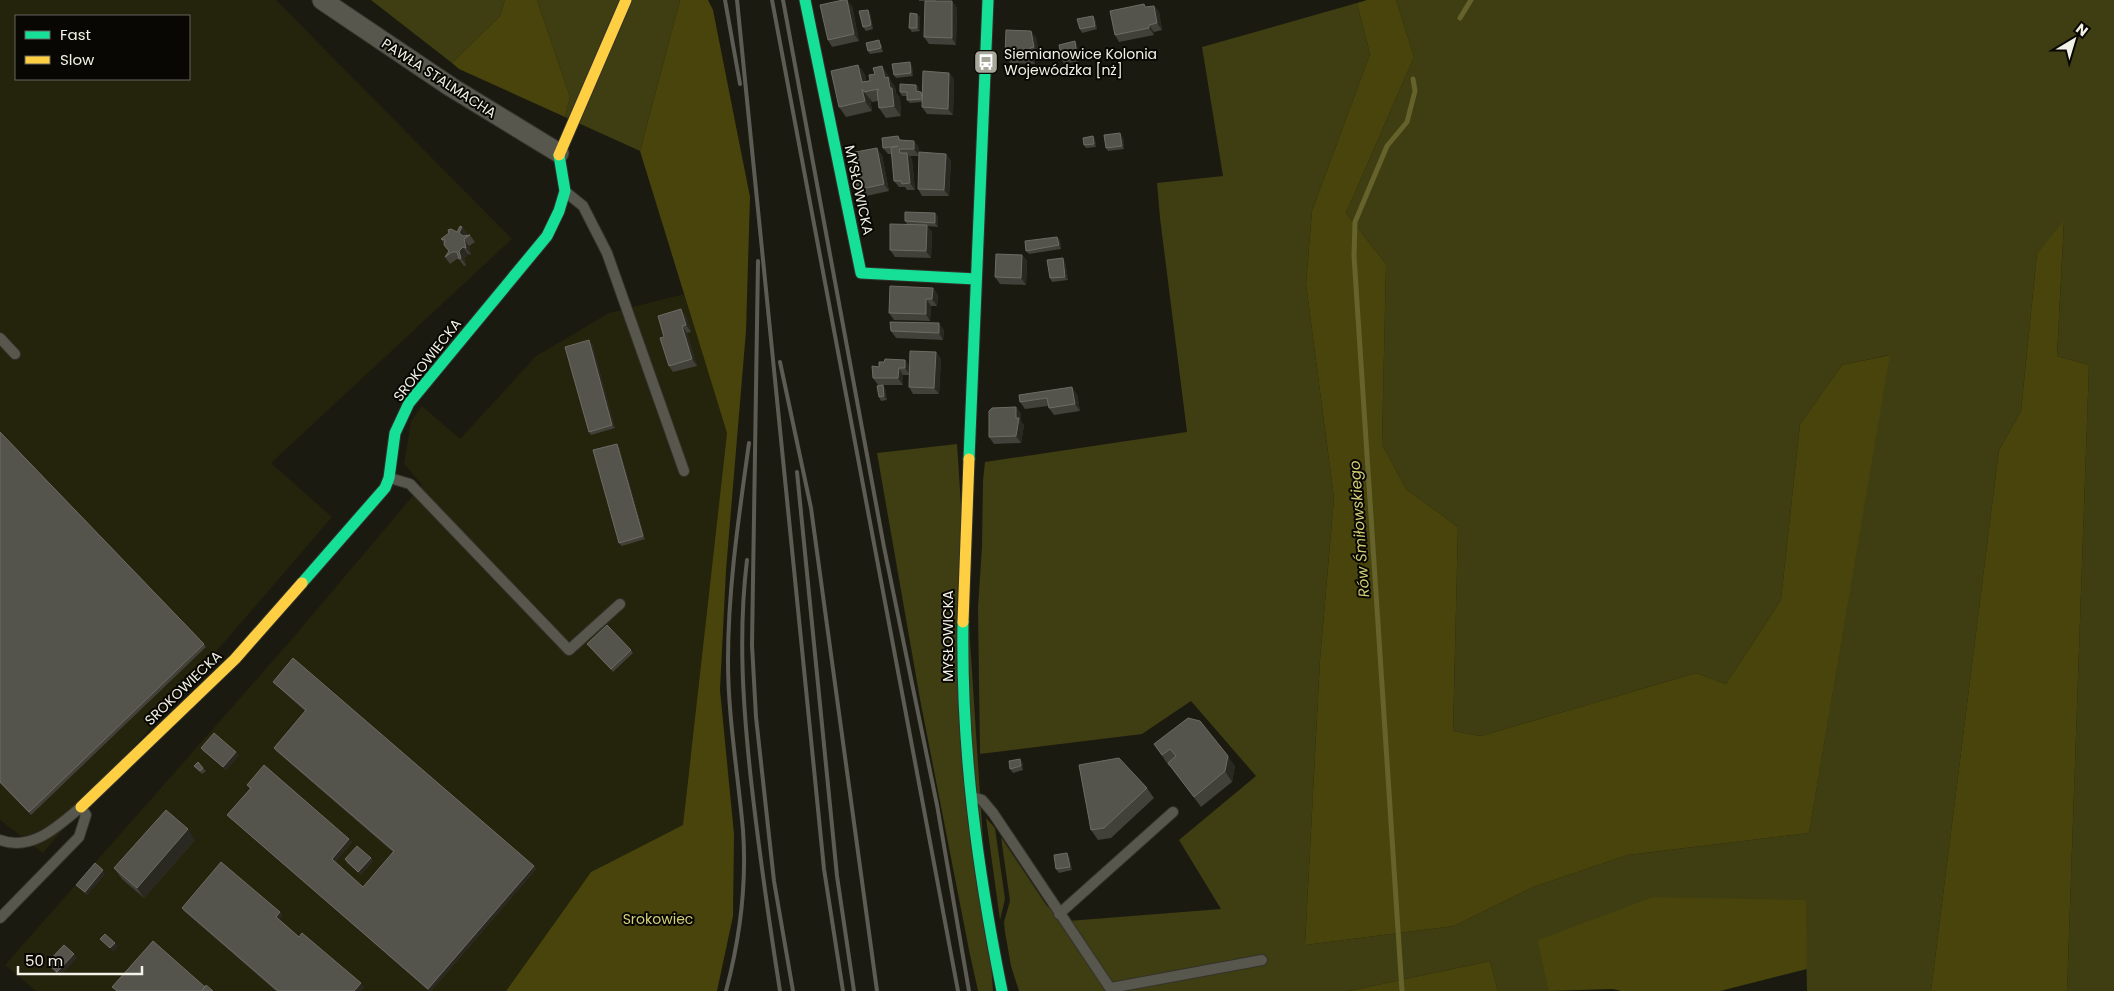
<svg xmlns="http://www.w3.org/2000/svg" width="2114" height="991" viewBox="0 0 2114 991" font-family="Poppins,sans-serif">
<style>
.built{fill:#24230c;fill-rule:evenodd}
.green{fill:#3f3d12}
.forest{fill:#48440c}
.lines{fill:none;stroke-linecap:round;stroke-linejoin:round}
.stream{stroke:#65622b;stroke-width:5}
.lane-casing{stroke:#33332b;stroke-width:12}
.street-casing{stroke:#33332b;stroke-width:21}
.fast-casing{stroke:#33332b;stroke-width:13}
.slow-casing{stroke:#33332b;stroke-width:13}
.lane{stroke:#57574e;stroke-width:10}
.street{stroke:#57574e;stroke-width:19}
.fast{stroke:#16e098;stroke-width:11}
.slow{stroke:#ffcf43;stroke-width:11}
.rail{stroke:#5c5c55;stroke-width:4}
.wall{fill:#414039}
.shaded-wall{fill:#2a2921}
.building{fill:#54534c;stroke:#6d6c64}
.labels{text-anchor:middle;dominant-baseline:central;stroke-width:4;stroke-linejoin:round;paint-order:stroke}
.poi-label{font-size:14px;fill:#f2f2e6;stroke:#080703;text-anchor:start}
.street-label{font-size:14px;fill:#f2f2e6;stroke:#080703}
.park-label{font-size:14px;fill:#d5d179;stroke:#080703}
.water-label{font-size:15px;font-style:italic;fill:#d0cc74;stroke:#080703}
</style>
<rect width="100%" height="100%" fill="#1a1a10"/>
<path class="built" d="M0 0H276L512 239 271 463 332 517 43 853 0 820ZM16 16H189V79H16Z
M684 294 727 433 683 825 591 872 506 991H36L5 965 292 639 422 485 404 464 411 421 422 406 460 439 536 356 609 313Z"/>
<path class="green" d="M371 0H505L500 16 452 63Z
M537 0H680L640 151 565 117 570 97Z
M1396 0H2114V991H2067L2089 365 2057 356 2064 221 2037 253 2021 411 1999 450 1931 991H1807L1805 900 1539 940 1548 991H1498L1490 961 1349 991H1019L1011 966 1005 932 1004 922 1010 901 1001 837 1047 906 1068 921 1221 909 1179 840 1256 776 1191 701 1142 734 980 754 978 608 982 546 983 481 985 462 1187 432 1160 218 1157 183 1223 176 1202 47 1357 3 1370 54 1312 211 1306 284 1334 498 1320 660 1305 945 1454 926 1533 887 1628 855 1809 833 1889 355 1842 365 1800 424 1781 600 1726 684 1696 673 1481 736 1453 731 1458 527 1406 489 1382 444 1386 264 1346 213 1414 57Z
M957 444 993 991H978L969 950 920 699 877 453Z
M986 818 995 828 1005 899 1000 920Z"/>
<path class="forest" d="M505 0H537L570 97 565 117 459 69 452 63 500 16Z
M680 0H708L713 10 750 197 746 331 726 570 720 690 734 834 733 916 717 991H506L591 872 683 825 727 433 640 151Z
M1367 0H1396L1414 57 1346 213 1386 264 1382 444 1406 489 1458 527 1453 731 1481 736 1696 673 1726 684 1781 600 1800 424 1842 365 1890 355 1809 833 1628 855 1533 887 1454 926 1305 945 1320 660 1334 498 1306 284 1312 211 1370 54 1357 3Z
M2064 220 2057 356 2089 365 2067 991H1931L1999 450 2021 411 2037 253Z
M1653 897 1806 900 1807 969 1720 991H1621L1613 989 1548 991 1538 940Z
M1490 961 1498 991H1349Z"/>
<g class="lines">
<path class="stream" d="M1460 18 1471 0
M1402 991 1354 256 1355 222 1387 146 1407 122 1415 91 1413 79"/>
<defs>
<path id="lane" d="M567 193 583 206 607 253 684 471
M0 338 15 354
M390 478 410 484 569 650 620 604
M973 797 982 800 993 813 1112 991
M0 840C32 852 58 826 81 807L86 815 79 837 0 918
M1059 914 1173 812
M1111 988 1262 960"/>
<path id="street" d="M322 0 451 87 559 153"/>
<path id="fast" d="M805 0 861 273 976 279
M969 459 988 0
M302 583 385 488 389 478 395 433 409 403 547 236 559 211 565 191 559 155
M963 622C961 747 977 868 1002 991"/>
<path id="slow" d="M559 155 626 0
M963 622 969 459
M81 807 235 659 302 583"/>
</defs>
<use href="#lane" class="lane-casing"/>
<use href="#street" class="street-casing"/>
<use href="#fast" class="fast-casing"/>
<use href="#slow" class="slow-casing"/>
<use href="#lane" class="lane"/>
<use href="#street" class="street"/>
<use href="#fast" class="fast"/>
<use href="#slow" class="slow"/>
<path class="rail" d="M725 0 740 84
M737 0 824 869 843 991
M772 0 958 991
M783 0 884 547 937 805 969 991
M758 261 752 645 756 717 774 881 793 991
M780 362 811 508 877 991
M797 472 837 876 854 991
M747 560C738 634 743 706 751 780 759 851 769 921 780 991
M726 991C740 938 747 885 743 830 738 774 728 717 728 661 728 588 739 515 749 443"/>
</g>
<path class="wall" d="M919 0H936V1H919Z
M952 1 957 8 956 45 929 44 924 37Z
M852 6 859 41 832 47 828 40Z
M1154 6 1159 12 1162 30 1154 32V35L1119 42 1115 35 1146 7Z
M868 10 870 13 873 29 866 31 863 27Z
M1093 16 1095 19 1097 29 1082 33 1080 29Z
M920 17V31L912 32 909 28Z
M1031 31 1036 38 1039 54 1035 55V64L1010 63 1005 56Z
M1075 41 1077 45 1079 61 1064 64 1062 60Z
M881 44 883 52 870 54 868 51Z
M858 65 865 75 866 81 889 76 890 80 895 87 896 93 900 98 901 116 886 118 879 108 878 101 872 102 870 99 872 111 846 117 839 107Z
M912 66 913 76 896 78 894 75Z
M949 73 954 79 953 115 927 114 922 107V102L910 103 907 100V96H902L900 92 916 85 919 88V92H921L922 93Z
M898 136 901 140 914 141 919 148V156H910L912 160 915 190H907L905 187H899L894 181 892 154H888L883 148Z
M1093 136 1095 139 1096 147 1086 148 1084 145Z
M1123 137 1124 149 1108 151 1106 148Z
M946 154 951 161 949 196H922L918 189Z
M882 155 889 191 862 197 857 190Z
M935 213 938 217V227L927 226 932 232 931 258 895 257 890 250 907 224 905 221Z
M462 227 467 234 466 236 470 235 475 242 469 246 471 255 468 254 464 258 466 265 464 266 459 259H457L450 264 445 257 449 252 441 239 457 232Z
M1057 237 1060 240 1061 249 1029 254 1026 251Z
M1022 255 1027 261 1026 285 1000 284 995 277Z
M1065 262 1068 280 1052 282 1050 278Z
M933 288 938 295 937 306H931L930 321 894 320 889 313Z
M686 316 691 332 687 333 697 366 673 372 669 366 664 337Z
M944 330 943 340 896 338 891 331Z
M592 344 615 428 591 435 589 432Z
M936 352 941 359 939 394H913L909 387V375H903V385H883L885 388 887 400 881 401 879 397 881 385H878L873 378 879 367 884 362 905 360 909 366Z
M1077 394 1080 411 1054 415 1049 408 1048 406 1025 409 1020 402Z
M1016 407 1021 414V422L1024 425 1021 443 994 444 989 437Z
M0 432 204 644 206 647 31 815 0 783Z
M617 444 619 447 645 539 622 546 619 543Z
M587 644 631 650 633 653 613 672Z
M273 682 534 866 536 869 431 991H429L230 818 227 815 250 789 247 785 352 842 335 862 363 887 393 852 276 751 274 748 305 711 276 685Z
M1154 744 1235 766 1232 782 1201 807 1170 765 1169 766Z
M201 748 239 755 226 770 203 751Z
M1023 763V770L1013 773 1010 769Z
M194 766 203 768 206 771 202 774Z
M1147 788 1154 798 1111 838 1098 840 1091 830Z
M195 840 144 898 122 879 114 868Z
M1069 856 1072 870 1059 873 1056 869Z
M345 859 373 861 361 875 347 863Z
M105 874 87 895 79 888 76 885Z
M182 908 280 912 282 916 279 919 299 937 364 987 360 991H276L184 911Z
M77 957 60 976 50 967 47 963Z"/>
<path class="shaded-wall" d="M847 0 852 6 859 41 854 34Z
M952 1 957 8 956 45 952 38Z
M1154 6 1159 12 1162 30 1157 23Z
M868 10 870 13 873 29 871 25Z
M917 14 920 17V31L917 28Z
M1093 16 1095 19 1097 29 1095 26Z
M1149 25 1154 32V35L1149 28Z
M1031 31 1036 38 1039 54 1034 47Z
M879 40 881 44 883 52 881 48Z
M1075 41 1077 45 1079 61 1077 57Z
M1030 48 1035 55V64L1030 57Z
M910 62 912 66 913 76 911 73Z
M858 65 865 75 869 93 862 82Z
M882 66 889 76 890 80 895 87 896 93 900 98 901 116 894 106 890 88 885 78Z
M949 73 954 79 953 115 948 109Z
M916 85 919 88V95L916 91Z
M862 89 870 99 872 111 865 101Z
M1120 133 1123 137 1124 149 1122 146Z
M1093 136 1095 139 1096 147 1094 144Z
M914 141 919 148V156L914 149Z
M877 148 882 155 889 191 884 184Z
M907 153 912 160 915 190 910 183Z
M946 154 951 161 949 196 944 190Z
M935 213 938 217V227L935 223Z
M927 225 932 232 931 258 926 251Z
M462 227 467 234 464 240 469 246 471 255 466 248 459 233Z
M1057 237 1060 240 1061 249 1059 245Z
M463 247 468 254 464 258 466 265 461 258 459 251Z
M1022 255 1027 261 1026 285 1021 278Z
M1063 258 1065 262 1068 280 1065 277Z
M933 288 938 295 937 306 932 299Z
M926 299 931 306 930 321 926 314Z
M681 309 686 316 691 332 686 325Z
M939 323 944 330 943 340 939 333Z
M682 326 687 333 697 366 692 359Z
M589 340 592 344 615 428 612 425Z
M936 352 941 359 939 394 934 388Z
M905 360 910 367V375L905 368Z
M899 368 903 375V385L898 378Z
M883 385 885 388 887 400 884 396Z
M1072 387 1077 394 1080 411 1075 404Z
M1016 407 1021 414V422L1024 425 1021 443 1016 436Z
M617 444 619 447 645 539 643 536Z
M236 752 239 755 226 770 223 767Z
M1228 756 1235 766 1232 782 1225 771Z
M1020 759 1023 763V770L1021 766Z
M188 829 195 840 144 898 137 888Z
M349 839 352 842 334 863 332 859Z
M1067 853 1069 856 1072 870 1070 867Z
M371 858 373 861 361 875 358 872Z
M534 866 536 869 431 991H429L428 989Z
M103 870 105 874 87 895 85 892Z
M280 912 282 916 279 920 276 917Z
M115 943 118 946 113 952 110 948Z
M74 954 77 957 60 976 57 972Z
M361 983 364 987 360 991H354Z"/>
<path class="building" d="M843 0H847L854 34 828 40 820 5Z
M925 1H952V38L924 37Z
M1144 4 1145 7 1154 6 1157 23 1149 25V28L1115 35 1110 11Z
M868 10 871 25 863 27 859 11Z
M910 13 917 14V28H909Z
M1093 16 1095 26 1080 29 1077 19Z
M1006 30 1031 31 1034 47 1030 48V57L1005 56Z
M879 40 881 48 868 51 866 43Z
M1075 41 1077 57 1062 60 1059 45Z
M910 62 911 73 894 75 892 64Z
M858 65 862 82 870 81 869 75 875 74 873 68 882 66 885 78 888 77 890 88H892L894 106 879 108 877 91 879 89 864 92 862 89 865 101 839 107 831 71Z
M923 71 949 73 948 109 922 107Z
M900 84 916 85V91L921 92 922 99 907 100V92H900Z
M1120 133 1122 146 1106 148 1104 135Z
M898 136 899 140 914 141V149H899L900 153H907L910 183 902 184 901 181H894L891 148 898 146 883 148 882 138Z
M1093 136 1094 144 1084 145 1083 138Z
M877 148 884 184 857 190 850 153Z
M919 152 946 154 944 190 918 189Z
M905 212 935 213V223L905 221Z
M890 224 927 225 926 251 890 250Z
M460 226 462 227 459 233 463 236 470 235 464 239 466 248 463 247 459 251 461 258 459 259 457 252H452L445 257 449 251 444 245 445 240 441 239 449 233 448 230 451 229 457 232Z
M1057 237 1059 245 1026 251 1025 241Z
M996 254 1022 255 1021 278 995 277Z
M1063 258 1065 277 1050 278 1047 260Z
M890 286 933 288 932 299H926V314L889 313Z
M681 309 686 325 682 326 692 359 669 366 660 338 664 337 658 316Z
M890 322 939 323V333L891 331Z
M589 340 612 425 589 432 565 347Z
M910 351 936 352 934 388 909 387Z
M885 359 905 360V368H899L898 378H873L872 366 879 367V362H884Z
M883 385 884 396 879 397 877 386Z
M1072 387 1075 404 1049 408 1047 398 1020 402 1019 395Z
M1016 407V418H1019L1016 436 989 437V411L992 408Z
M0 432 204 644 29 812 0 782Z
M617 444 643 536 619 543 593 450Z
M607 625 631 650 611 669 587 644Z
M293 658 534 866 428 989 227 815 251 788 247 785 264 765 349 839 332 859 363 887 394 851 274 748 306 710 273 682Z
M1188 718 1200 721 1228 756 1225 771 1194 797 1168 763 1176 756 1170 749 1162 755 1154 744Z
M214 733 236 752 223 767 201 748Z
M1119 758 1147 788 1104 828 1091 830 1079 765Z
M1020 759 1021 766 1010 769 1009 761Z
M198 762 203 768 200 771 194 766Z
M166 810 188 829 137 888 114 868Z
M357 846 371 858 358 872 345 859Z
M1067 853 1070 867 1056 869 1054 855Z
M221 862 280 912 276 917 299 937 302 933 361 983 354 991H278L182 908Z
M95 863 103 870 85 892 76 885Z
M105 934 115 943 110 948 100 939Z
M153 941 205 987 202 991H117L112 987Z
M64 945 74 954 57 972 47 963Z
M206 985 213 991H202Z"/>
<defs>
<symbol id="bus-square" viewBox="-11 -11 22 22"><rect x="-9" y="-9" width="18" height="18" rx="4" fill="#a6a69b" stroke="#080703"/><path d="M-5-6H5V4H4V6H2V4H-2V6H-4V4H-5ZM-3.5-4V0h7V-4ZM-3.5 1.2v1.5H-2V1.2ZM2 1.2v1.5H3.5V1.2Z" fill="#fff"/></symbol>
</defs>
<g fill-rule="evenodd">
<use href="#bus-square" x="972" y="48" width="28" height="28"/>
</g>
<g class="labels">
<g class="poi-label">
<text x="1004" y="54">Siemianowice Kolonia<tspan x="1004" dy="16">Wojewódzka [nż]</tspan></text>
</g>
<g class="street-label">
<text transform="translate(439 78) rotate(33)">PAWŁA STALMACHA</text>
<text transform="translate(859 190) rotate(78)">MYSŁOWICKA</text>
<text transform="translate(427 360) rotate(-52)">SROKOWIECKA</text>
<text transform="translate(948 636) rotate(-90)">MYSŁOWICKA</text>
<text transform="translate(183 688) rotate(-44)">SROKOWIECKA</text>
</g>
<g class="park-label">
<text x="658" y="919">Srokowiec</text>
</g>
<g class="water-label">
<text transform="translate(1359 529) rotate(-94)">Rów Śmiłowskiego</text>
</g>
</g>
<rect x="15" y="15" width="175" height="65" fill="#080703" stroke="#66655e"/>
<rect x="25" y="31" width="25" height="8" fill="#16e098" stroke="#66655e"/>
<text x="60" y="40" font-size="15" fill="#f2f2e6">Fast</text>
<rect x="25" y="56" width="25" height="8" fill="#ffcf43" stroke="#66655e"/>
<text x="60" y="65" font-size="15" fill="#f2f2e6">Slow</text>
<g transform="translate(2074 40) rotate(38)" stroke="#080703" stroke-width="4" paint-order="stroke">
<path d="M0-4L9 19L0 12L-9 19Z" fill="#f2f2e6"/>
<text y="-8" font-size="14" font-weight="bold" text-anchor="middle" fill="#f2f2e6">N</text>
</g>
<path d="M18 966v8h124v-8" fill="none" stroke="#f2f2e6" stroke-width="2.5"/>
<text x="25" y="966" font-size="15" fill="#f2f2e6" stroke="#080703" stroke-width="4" paint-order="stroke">50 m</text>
</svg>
